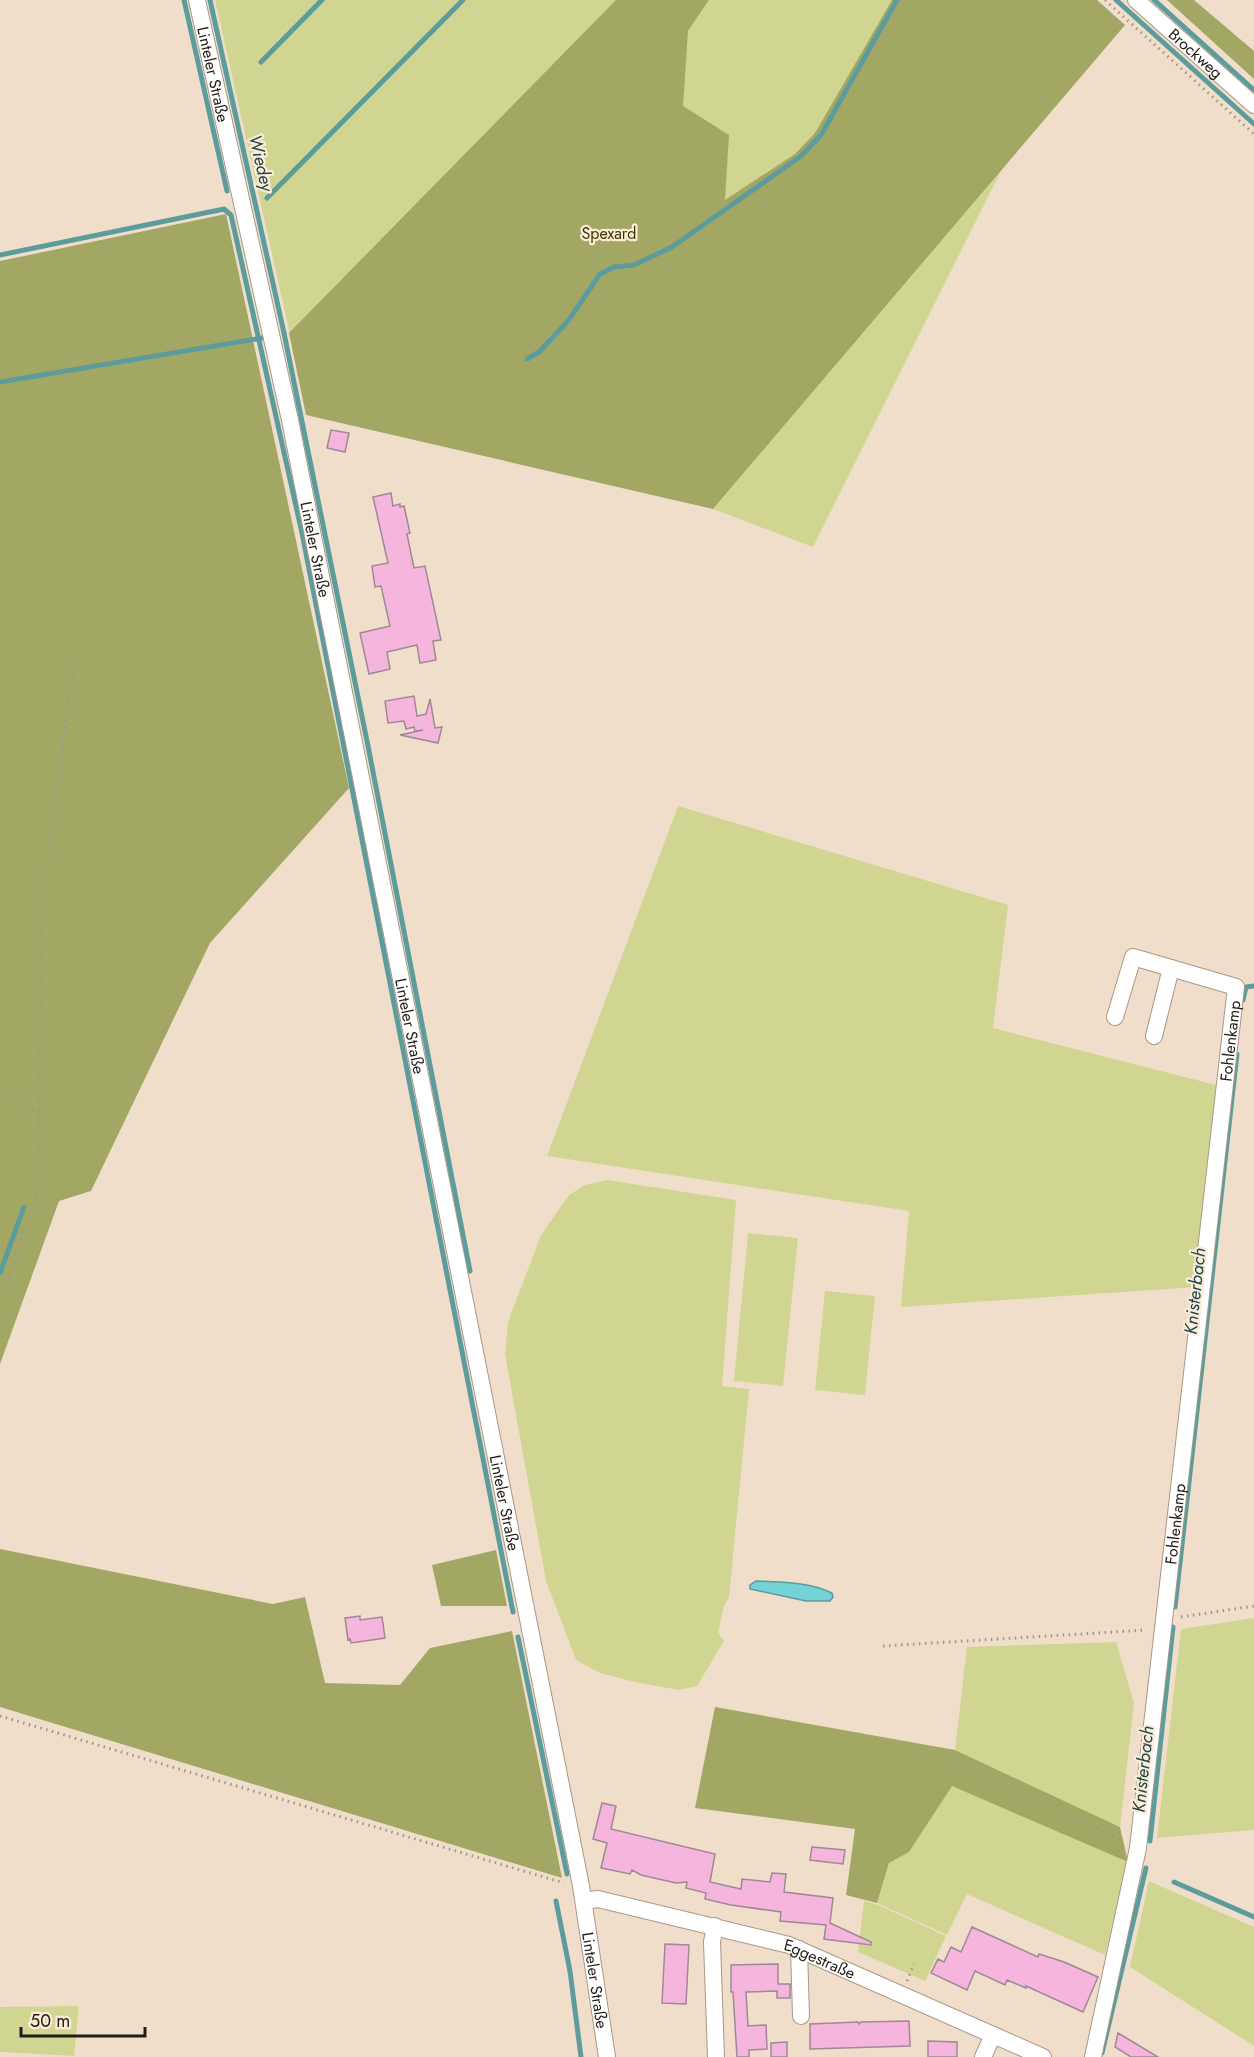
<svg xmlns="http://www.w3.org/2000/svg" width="1254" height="2057" viewBox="0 0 1254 2057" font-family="Jost,sans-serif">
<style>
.green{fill:#d0d692}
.forest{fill:#a2a764}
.water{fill:#75d3d5;stroke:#5c9c9c;stroke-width:1.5}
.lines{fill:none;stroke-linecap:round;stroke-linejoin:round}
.stream{stroke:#5c9c9c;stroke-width:5}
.building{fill:#f5b5dd;stroke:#9e8996;stroke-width:1.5}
.minor-casing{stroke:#a99887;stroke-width:18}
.path{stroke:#a39587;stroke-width:3;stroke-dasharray:1.5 4.5;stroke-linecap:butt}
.minor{stroke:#fff;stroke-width:16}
.labels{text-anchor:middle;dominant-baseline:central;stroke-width:4.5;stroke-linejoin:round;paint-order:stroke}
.street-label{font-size:16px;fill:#231c16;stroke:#fdebd8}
.park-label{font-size:16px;fill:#363902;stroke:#fdebd8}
.water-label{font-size:18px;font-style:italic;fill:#1c4849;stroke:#fdebd8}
</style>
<rect width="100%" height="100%" fill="#f0decb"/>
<path class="green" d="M215 0H1081L1102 19 307 410Z
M1001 171 813 547 713 509Z
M678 806 1008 905 993 1028 1220 1086 1197 1287 901 1307 909 1211 547 1156Z
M607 1180 736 1200 722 1386 749 1389 729 1598 724 1606 718 1633 724 1641 697 1686 679 1690 635 1682 600 1673 576 1660 546 1581 505 1354 508 1322 541 1235 569 1195 585 1185Z
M748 1233 798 1238 783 1386 734 1381Z
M825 1291 875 1296 865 1395 815 1390Z
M1254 1618V1830L1157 1838 1181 1629Z
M1116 1642 1134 1703 1120 1827 955 1750 967 1647Z
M952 1785 1128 1862 1105 1955 967 1894 947 1935 877 1903 889 1863 909 1852Z
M1149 1881 1254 1927V2046L1130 1967Z
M864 1901 876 1904 946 1936 925 1981 858 1952Z
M79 2006 74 2056 0 2052V2007Z"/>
<path class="forest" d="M616 0H709L688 31 683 106 729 135 725 200 795 154 815 133 892 0H1097L1125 25 713 509 306 415 289 333Z
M1167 0H1194L1254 51V79Z
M226 214 349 788 210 943 91 1191 59 1201 0 1364V261Z
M0 1549 273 1604 305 1597 325 1683 400 1685 430 1648 512 1631 562 1878 0 1707Z
M496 1550 507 1606H441L432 1565Z
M715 1707 955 1750 1120 1827 1128 1862 952 1786 909 1852 889 1863 877 1903 846 1895 855 1829 695 1808Z"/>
<path class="water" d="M756 1581C781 1582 810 1582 832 1593L833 1597 830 1601H806L750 1589V1585Z"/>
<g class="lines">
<path class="stream" d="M184 0 227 191
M210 0 284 333 368 746 470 1271
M1116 0 1254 124
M1154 0 1254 90
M261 62 322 0
M267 198 463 0
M0 255 224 209 231 215 302 533 513 1612
M527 359 539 352 568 321 600 274 614 267 634 265 672 247 801 156 821 135 897 0
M0 382 262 338
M1243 1000 1246 987 1254 986
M0 1273 24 1207
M1175 1607 1237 1054
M518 1637 567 1874
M1150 1841 1173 1627
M1174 1882 1254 1917
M556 1901 570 1971 581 2057
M1102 2053 1146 1868"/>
</g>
<path class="building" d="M331 430 349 433 345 452 327 448Z
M391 493 393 506 400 504V507L404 506 410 533 407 534 414 568 425 566 441 640 433 641 436 660 420 663 417 645 387 652 390 669 369 674 360 633 390 626 381 586 375 587 372 566 388 563 373 497Z
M414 696 417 716 426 714 430 699 435 728 442 727 438 743 400 735 423 730 415 731 414 727 406 729 404 721 388 723 385 701Z
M360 1616V1620L382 1617 385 1638 351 1643 350 1639 348 1640 345 1618Z
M602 1803 616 1806 611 1829 715 1854 710 1882 741 1889 742 1879 770 1882 772 1873 786 1874 784 1892 833 1898 830 1923 871 1942V1945L824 1939 826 1925 780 1921 781 1912 731 1905 705 1899 706 1893 686 1888 687 1882 676 1883 641 1875 632 1870 630 1874 601 1868 607 1843 593 1839Z
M812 1847 845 1850 843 1864 810 1860Z
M972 1927 1038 1957 1039 1954 1064 1962 1098 1977 1083 2012 1026 1986V1988L1007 1980 1005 1985 975 1971 967 1990 931 1973 938 1959 944 1962 951 1947 961 1952Z
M665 1944 689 1945 686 2004 662 2003Z
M778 1964V1984H790V1998H777V1991L746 1992 748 2026 766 2025 767 2049 749 2050V2057H737L733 1992H731V1965Z
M909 2021 910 2046 810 2049V2024L858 2022 859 2024 861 2022Z
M1118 2033 1158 2057H1131L1115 2047Z
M928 2041 957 2042V2057H928Z
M787 2042V2057H771V2043Z"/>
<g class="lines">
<defs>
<g id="minor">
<path id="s1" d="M197 0 290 420 581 1886 607 2057"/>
<path id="s2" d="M1136 0 1254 105"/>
<path d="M1154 1036 1171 968"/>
<path id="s3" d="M584 1901 598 1899 789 1945 1043 2057"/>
<path d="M715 1926 712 1942 716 2057"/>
<path d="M799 1949 801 2016"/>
<path d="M983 2057 993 2035"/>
<path id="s4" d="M1093 2057 1138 1848 1236 987 1133 957 1115 1017"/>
</g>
</defs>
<use href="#minor" class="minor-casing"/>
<path class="path" d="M1105 0 1254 134
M0 1093 39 1113
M0 1302 37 1193 42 910 68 700 77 658
M1181 1617 1254 1606
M883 1646 1146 1630
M0 1716 564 1883
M949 1761 1123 1841
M907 1981 914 1964"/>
<use href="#minor" class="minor"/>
</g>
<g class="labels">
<g class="street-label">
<text stroke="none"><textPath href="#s2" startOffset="80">Brockweg</textPath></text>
<text stroke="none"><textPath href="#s1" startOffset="76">Linteler Straße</textPath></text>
<text stroke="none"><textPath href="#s1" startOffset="562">Linteler Straße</textPath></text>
<text stroke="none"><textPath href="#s1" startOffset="1048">Linteler Straße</textPath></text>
<text stroke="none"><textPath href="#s4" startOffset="1026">Fohlenkamp</textPath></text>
<text stroke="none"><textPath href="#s1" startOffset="1534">Linteler Straße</textPath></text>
<text stroke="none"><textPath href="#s4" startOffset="540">Fohlenkamp</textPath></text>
<text stroke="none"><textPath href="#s3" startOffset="244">Eggestraße</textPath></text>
<text stroke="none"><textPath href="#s1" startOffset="2020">Linteler Straße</textPath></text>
</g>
<g class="park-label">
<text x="609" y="233">Spexard</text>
</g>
<g class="water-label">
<text transform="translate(261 163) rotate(77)">Wiedey</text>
<text transform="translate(1195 1291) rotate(-84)">Knisterbach</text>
<text transform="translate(1143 1769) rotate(-84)">Knisterbach</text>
</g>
</g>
<path d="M21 2027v9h124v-9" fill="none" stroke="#231c16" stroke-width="3"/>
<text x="30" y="2027" font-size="18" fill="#231c16" stroke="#fdebd8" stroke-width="4.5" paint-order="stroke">50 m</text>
</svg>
